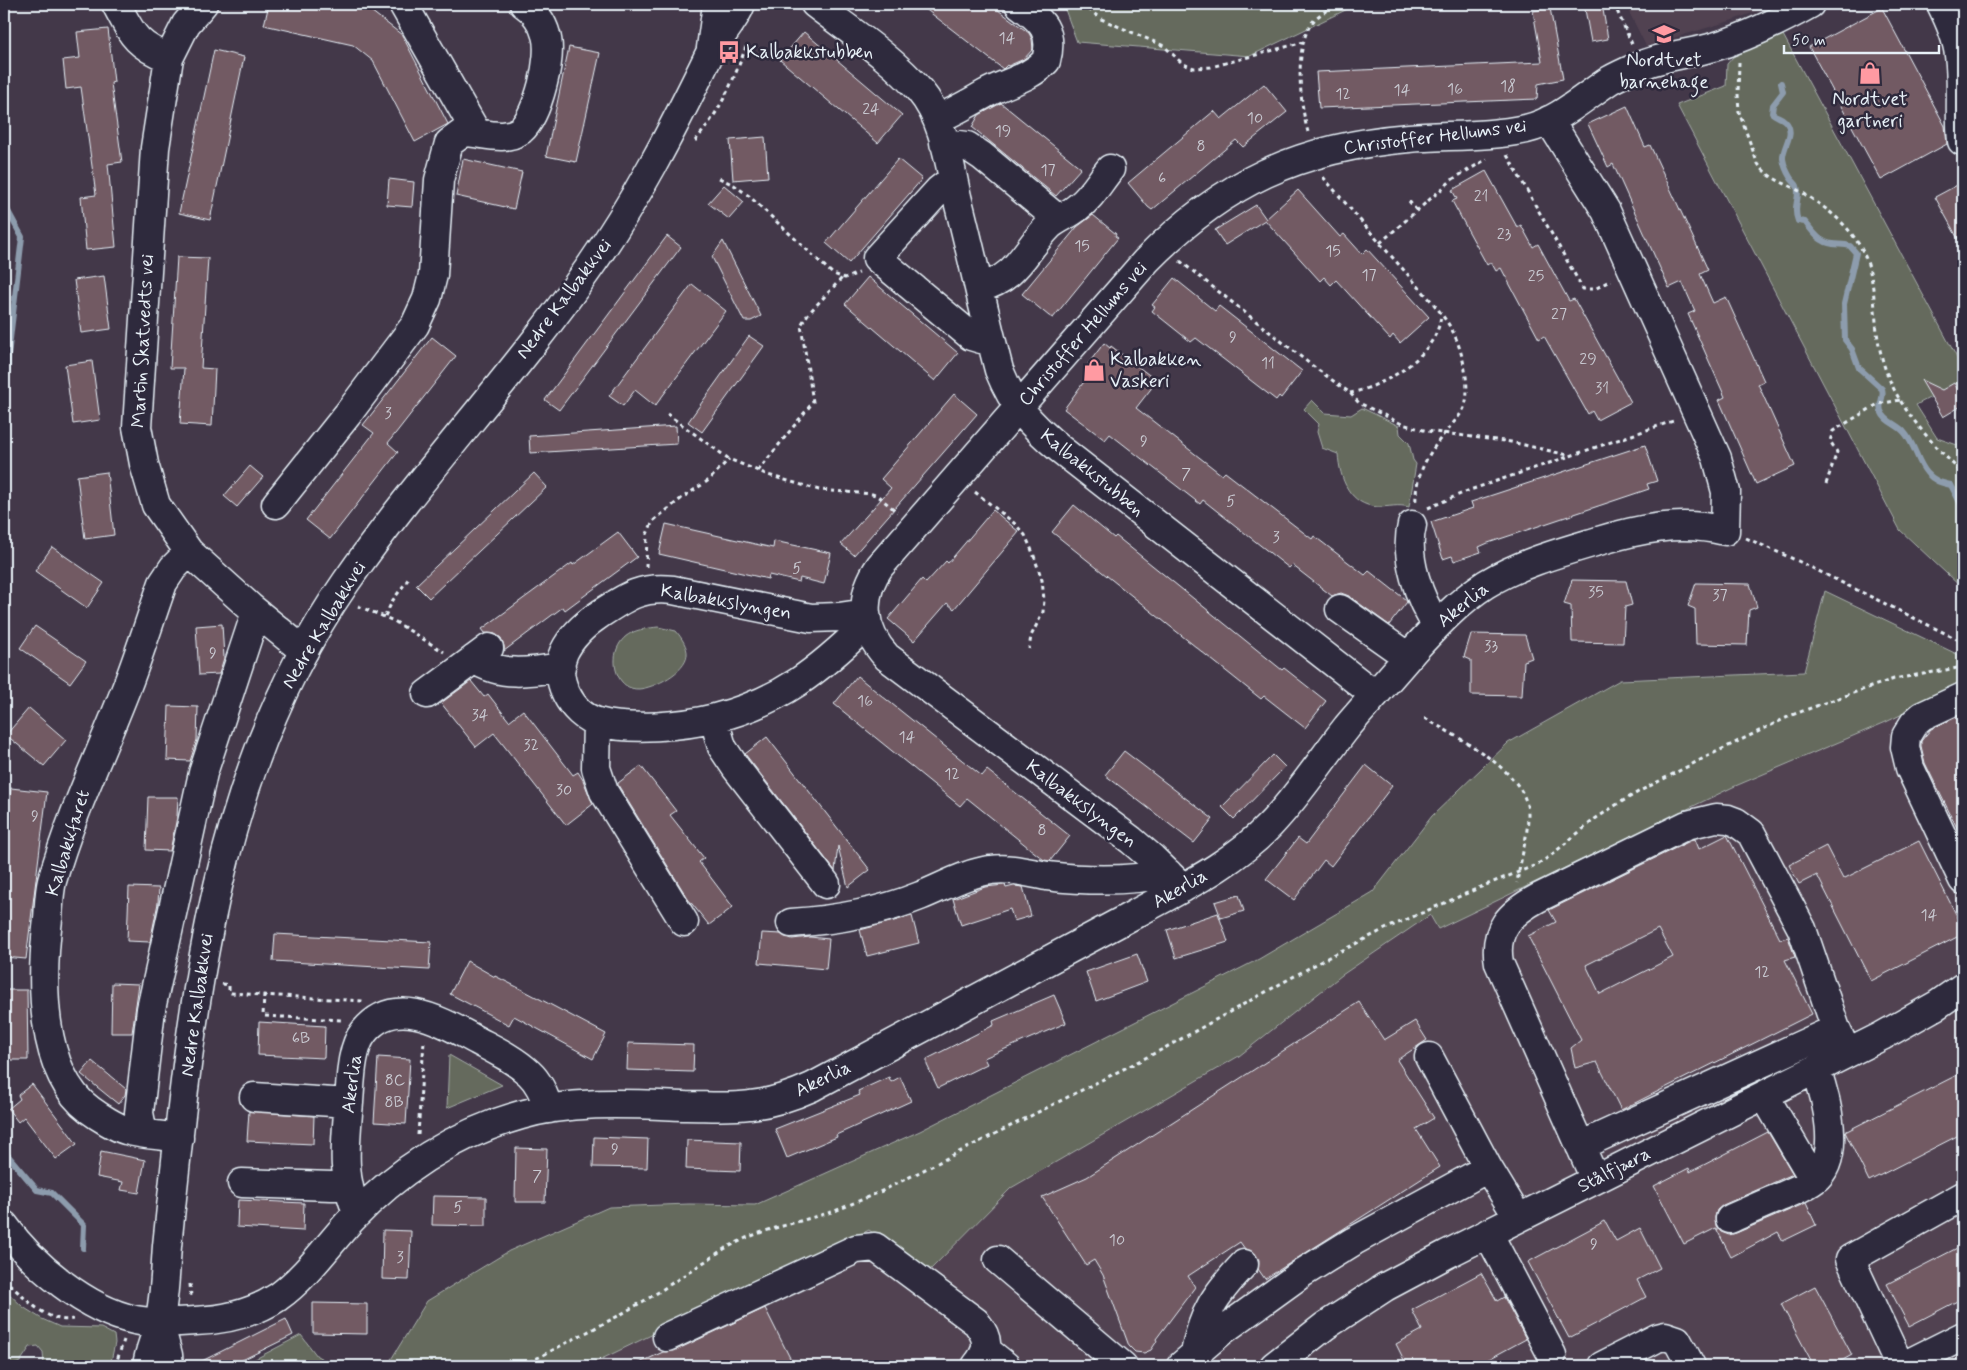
<svg xmlns="http://www.w3.org/2000/svg" width="1967" height="1370" viewBox="0 0 1967 1370" font-family="Mynerve,sans-serif">
<style>
.built{fill:#514251}
.green{fill:#656a5d;stroke:#a6aeaa}
.lines{fill:none;stroke-linecap:round;stroke-linejoin:round}
.stream{stroke:#8d9cad;stroke-width:6}
.building{fill:#725a64;stroke:#e8f1f8;fill-rule:evenodd}
.minor-casing{stroke:#e8f1f8;stroke-width:31}
.major-casing{stroke:#e8f1f8;stroke-width:31}
.path{stroke:#e8f1f8;stroke-width:3;stroke-dasharray:4 4;stroke-linecap:butt}
.minor{stroke:#2f2a3d;stroke-width:28}
.major{stroke:#2f2a3d;stroke-width:28}
.labels{text-anchor:middle;dominant-baseline:central;stroke-width:5;stroke-linejoin:round;paint-order:stroke}
.number-label{font-size:16px;fill:#cacbd3}
.poi-label{font-size:19px;fill:#e8f1f8;stroke:#2f2a3d;text-anchor:start}
.street-label{font-size:19px;fill:#e8f1f8;stroke:#2f2a3d}
</style>
<rect width="100%" height="100%" fill="#433849"/>
<filter id="ink" filterUnits="userSpaceOnUse"><feTurbulence type="fractalNoise" baseFrequency=".02" numOctaves="2"/><feDisplacementMap in="SourceGraphic" scale="10" xChannelSelector="R" yChannelSelector="G"/><feConvolveMatrix kernelMatrix="1 2 1 2 8 2 1 2 1" color-interpolation-filters="sRGB"/></filter>
<g filter="url(#ink)">
<path class="built" d="M1625 4H1777L1730 21 1646 46Z
M1963 685V1366H587L869 1230 927 1272 1011 1188 1239 1056 1342 975 1430 915 1438 929 1733 787 1886 722Z"/>
<path class="green" d="M1063 4H1358L1250 56 1077 42Z
M1782 33 1963 369V380L1916 405 1937 438 1963 447V589L1900 530 1677 105 1726 86 1727 64 1733 57Z
M1312 400 1325 413 1351 415 1362 408 1399 426 1400 434 1409 443 1413 460 1416 464 1409 507C1398 504 1389 507 1378 507 1349 505 1340 479 1338 454L1322 448 1317 432 1319 424 1304 409Z
M1825 591 1963 657V685L1886 722 1733 787 1438 929 1430 915 1342 975 1239 1056 1011 1188 927 1273 869 1230 587 1366H387L427 1301 509 1251 609 1207 689 1204 755 1205 920 1131 1259 959 1373 892 1432 816 1508 743 1620 680 1804 672Z
M658 627 676 631C681 637 688 647 687 655 686 672 654 688 639 689 618 690 611 665 617 649 624 631 640 629 658 627Z
M449 1055 502 1085 447 1108Z
M4 1289 23 1307 42 1319 60 1327 101 1328 114 1335 115 1343 110 1366H44L43 1352 38 1346 30 1347 20 1362 12 1365 5 1362Z
M301 1335 317 1356 335 1366H242Z"/>
<g class="lines">
<path class="stream" d="M1781 83 1783 92 1773 105 1772 113C1776 117 1782 117 1785 121 1797 133 1782 146 1783 159 1784 165 1787 172 1790 177 1792 181 1796 183 1797 186 1801 197 1792 207 1798 221L1805 222C1813 232 1819 242 1833 244 1839 245 1844 244 1850 246L1856 253 1844 304 1845 340 1852 349 1859 368 1882 389C1885 397 1878 403 1881 411 1885 422 1897 424 1904 432 1915 444 1917 462 1927 473 1934 481 1941 483 1951 485L1963 508
M4 204 22 237 8 356 4 451
M4 1151 37 1190 52 1193 84 1225 83 1248"/>
</g>
<path class="building" d="M269 4H339L371 11 402 35 448 124 415 142 373 61 353 45 264 25Z
M919 4H990L1029 33 1032 39 1033 49 1024 59 1008 66 1007 65 1003 69Z
M1584 4H1602L1608 39 1591 42Z
M1550 8 1563 79 1538 84 1537 99 1319 108 1316 72 1542 62 1533 11Z
M1882 8 1945 126 1947 144 1881 180 1809 47Z
M108 29 114 82 111 83 122 162 108 164 116 247 86 250 81 197 96 195 81 87 66 89 63 60 80 58 77 32Z
M804 32 902 115 878 143 780 60Z
M569 47 600 53 576 162 546 156Z
M214 50 244 57 210 220 179 213Z
M1264 84 1287 112 1243 147 1236 140 1152 210 1148 207 1128 183 1214 111 1221 119Z
M1001 103 1081 168 1056 196 972 127 979 115Z
M1627 106 1645 147 1650 145 1708 270 1700 274 1713 303 1726 297 1764 381 1758 384 1795 466 1756 484 1719 400 1725 397 1688 314 1695 311 1682 282 1669 288 1613 164 1608 167 1588 124Z
M765 137 768 177 733 180 730 140Z
M463 159 522 172 514 209 456 196Z
M898 159 922 179 849 263 826 243Z
M1486 171 1517 227 1521 225 1533 247 1538 244 1569 301 1574 299 1631 402 1597 420 1592 411 1588 414 1544 336 1539 339 1501 268 1496 271 1491 262 1487 265 1452 201 1457 199 1452 190Z
M389 179 414 182 412 207 387 205Z
M1963 182V248L1935 197Z
M724 185 744 202 729 219 708 203Z
M1298 190 1340 237 1344 234 1362 254 1367 249 1429 317 1400 343 1393 335 1390 339 1336 280 1331 285 1324 277 1320 281 1265 220 1225 245 1215 230 1256 205 1266 219Z
M1093 215 1116 234 1115 236 1118 238 1053 318 1049 316 1022 294 1077 227Z
M667 236 681 247 559 410 545 400Z
M723 241 761 316 751 321H744L712 257Z
M177 257 208 258 201 368 215 369 212 426 180 424 184 368H170Z
M104 276 111 329 81 333 74 280Z
M868 277 958 353 935 381 845 304Z
M1174 278 1215 311 1219 306 1302 371 1281 398 1279 396 1276 400 1196 338 1191 342 1152 311 1155 307 1152 305Z
M692 284 726 311 655 406 635 390 623 406 609 396Z
M749 336 764 346 702 432 688 422Z
M432 337 456 356 388 443 398 452 330 539 306 520 374 433 363 425Z
M1104 343 1110 348 1111 346 1157 381 1136 408 1222 475 1225 472 1312 539 1314 536 1365 575 1369 571 1406 600 1407 602 1389 625 1349 596 1341 593 1332 596 1292 565 1289 568 1203 500 1200 504 1110 434 1105 440 1064 409 1094 368 1088 364Z
M92 361 100 420 73 424 65 365Z
M1921 380 1942 390 1954 383 1963 399V405L1943 417Z
M954 394 977 414 854 555 841 544 891 488 881 479Z
M676 426 677 444 530 453 529 436Z
M1645 445 1657 481 1647 484 1649 489 1488 543 1479 547 1481 552 1454 561 1452 556 1443 559 1431 522 1473 508 1471 502Z
M250 466 263 477 237 507 224 496Z
M107 472 114 535 85 539 77 476Z
M534 473 547 487 429 598 416 585Z
M1074 505 1114 538 1116 536 1282 670 1284 668 1326 701 1305 728 1264 696 1261 699 1052 532Z
M993 510 1019 532 954 609 947 603 914 641 888 619 922 579 926 583 946 561 948 563Z
M666 524 773 548 774 541 831 553 824 584 800 578 799 582 769 575 768 579 659 554Z
M618 532 637 557 565 610 563 607 504 651V646L501 638 495 634 485 633 482 629 572 563 573 565Z
M52 547 104 583 87 608 35 571Z
M1572 580 1626 581 1632 605 1625 607 1623 643 1572 642 1571 606 1564 604Z
M1696 583 1750 584 1757 607 1749 610 1747 645 1696 644 1695 609 1688 606Z
M222 624 224 658 219 674 199 675 196 626Z
M35 626 86 661 70 683 20 648Z
M1471 634 1525 635 1532 658 1524 661 1522 696 1471 695V660L1464 657Z
M857 676 982 776 987 770 1070 836 1050 861 1044 860 967 798 960 806 834 704Z
M471 681 484 697 488 694 509 721 523 710 573 775 578 772 583 780 593 804 566 825 494 733 476 747 441 703Z
M169 706 198 707 197 740 190 761 167 760Z
M29 708 66 740 44 766 6 735Z
M1963 714V840L1925 763 1921 746V741L1931 729Z
M767 737 870 870 848 887 838 846 835 871 745 754Z
M1124 751 1213 819 1194 843 1105 775Z
M1273 755 1285 767 1234 819 1222 807Z
M1366 765 1392 786 1331 866 1324 860 1294 900 1266 879 1298 838 1306 844Z
M641 766 676 811 670 815 704 858 699 862 733 907 709 925 688 899 618 785V783Z
M11 788 47 792 26 959 4 957V844Z
M148 797H178L177 817 170 851 146 850Z
M1727 835 1780 939 1788 937 1795 957 1785 960 1812 1014 1621 1110 1597 1062 1575 1068 1571 1048 1581 1040 1528 936 1556 922 1549 910 1692 840 1695 839 1699 849ZM1658 929 1673 957 1600 994 1586 965Z
M1919 841 1963 928V934L1871 981 1817 875 1799 884 1789 865 1826 846 1843 879Z
M1005 885 1006 888 1014 886 1023 887 1031 916 1014 921 1010 909 961 925 953 899 985 887Z
M129 887 159 888 158 903 150 942 127 941Z
M1239 895 1244 911 1221 918 1215 902Z
M1218 913 1228 942 1176 958 1167 930Z
M912 916 919 943 867 956 860 930Z
M762 933 781 934 792 939 810 937 829 939 826 969 759 963Z
M275 934 431 942 429 970 273 961Z
M1137 954 1147 982 1096 1001 1086 972Z
M467 961 495 977V976L521 989 606 1034 593 1059 514 1016 509 1025 450 994Z
M112 983 139 984 132 1033H111Z
M4 990H27L28 1060H4Z
M1054 995 1066 1023 984 1058 987 1064 938 1088 927 1065V1059L994 1025 993 1021Z
M1359 1002 1384 1040 1415 1021 1427 1040 1397 1060 1434 1118 1416 1129 1440 1167 1265 1279 1258 1269 1259 1260 1255 1253 1245 1249 1240 1242 1188 1276 1195 1287 1156 1339 1157 1341 1151 1350 1144 1353 1135 1352 1129 1346 1103 1275 1094 1260 1086 1265 1042 1197 1087 1177Z
M259 1022 325 1026 324 1058 258 1055Z
M628 1043 694 1045 693 1072 627 1070Z
M378 1057 410 1059 406 1124 374 1122Z
M92 1061 126 1089 125 1095 118 1104 81 1074Z
M1963 1072V1133L1869 1181 1845 1132Z
M889 1077 891 1082 900 1077 911 1101 836 1135 837 1137 787 1158 775 1129 860 1095 858 1091Z
M32 1084 77 1144 56 1159 24 1117 18 1122 8 1109 20 1099 18 1095Z
M249 1111 314 1116 313 1144 247 1141Z
M1768 1132 1793 1174 1723 1205 1717 1210 1715 1217 1716 1226 1721 1232 1729 1235 1736 1233 1806 1203 1816 1225 1783 1241 1778 1232 1731 1257 1716 1228 1684 1244 1654 1186 1689 1168 1690 1172Z
M594 1137 648 1139 647 1168 593 1167Z
M687 1140 741 1142 740 1171 686 1169Z
M516 1148 547 1149 545 1202H515Z
M101 1151 145 1160 139 1193 121 1190 123 1182 97 1177Z
M433 1196 486 1197V1226L432 1225Z
M238 1200 304 1203 303 1231 237 1227Z
M1605 1221 1616 1241 1640 1228 1660 1268 1637 1280 1646 1297 1569 1338 1528 1262Z
M383 1230 411 1231 409 1280 382 1279Z
M1963 1245V1298L1909 1326 1887 1284Z
M1481 1273 1497 1301 1504 1297 1526 1339 1476 1366H1407L1396 1344 1422 1330 1412 1310Z
M1815 1286 1852 1355 1832 1366H1814L1781 1304Z
M313 1303 367 1304V1334L313 1333Z
M765 1308 794 1366H633L663 1352 674 1351Z
M286 1319 293 1335 230 1366H192Z"/>
<g class="lines">
<defs>
<path id="minor" d="M116 4C132 34 135 45 169 58
M203 4 186 24 169 58 155 148 137 427 144 464 156 505 189 552 250 607 304 651
M403 4 476 132
M815 4C850 31 891 57 920 91 944 119 949 162 957 197 972 255 984 313 999 370 1014 407 1030 424 1060 449L1375 695
M1941 4C1949 20 1957 37 1959 55 1963 83 1959 113 1962 141
M937 119C954 112 969 103 985 94 1006 82 1029 79 1046 61 1054 31 1042 21 1019 4
M944 143 967 146 982 156 1058 219
M953 179 939 190 877 258 971 336 981 339H991
M979 288C1018 278 1023 252 1049 226 1058 218 1069 215 1078 207 1091 198 1100 181 1110 169
M276 504 347 415 415 325 427 299 433 275 439 180 449 143 464 132C481 132 505 142 521 130 538 115 553 56 546 35 543 23 534 10 524 4
M1412 525C1404 556 1419 600 1437 625
M1340 609 1408 657
M866 613 839 617 811 618 673 590C641 586 626 597 600 614 585 624 572 635 564 652 552 678 571 715 598 722 630 731 684 726 715 718 782 701 819 670 867 624
M474 659C501 677 530 672 561 667
M427 694 489 648
M1963 697 1922 716 1914 723 1906 736 1905 747 1910 768 1963 880
M714 719 722 747 736 768 826 884
M597 722 596 768 604 792 684 922
M1183 888 1152 858 1131 840 887 657C862 630 858 597 880 566L1146 261C1223 182 1300 147 1409 138 1448 135 1488 137 1526 129 1557 122 1584 97 1610 80 1619 75 1628 71 1637 67 1659 57 1687 54 1710 48 1745 38 1778 22 1810 4
M791 923C836 920 878 913 920 896 943 887 966 873 991 870 1010 867 1029 873 1047 876 1088 881 1128 882 1168 873
M1429 1057 1488 1168 1511 1206 1516 1219
M1764 1095 1814 1180
M254 1097 349 1103
M143 1133 139 1113 151 1009 203 773 256 612
M179 1138C162 1135 143 1135 126 1130 117 1128 98 1116 90 1110 38 1072 41 976 48 919 49 906 49 893 52 881 71 814 102 751 127 686 140 652 151 617 163 583L173 568 189 552
M1580 1146 1836 1029
M1595 1179 1499 963C1493 930 1510 913 1538 898L1687 825 1716 818 1728 819 1736 822 1751 833 1802 929 1836 1029 1847 1053
M242 1183 332 1186 348 1185
M358 1213C342 1181 345 1148 348 1113 351 1089 349 1050 364 1032 396 992 444 1023 478 1041 495 1050 514 1059 529 1073 540 1083 544 1096 549 1109
M1730 1219C1748 1211 1765 1203 1783 1196 1793 1191 1805 1187 1814 1180 1843 1158 1826 1097 1816 1069
M4 1225C32 1265 87 1310 135 1320 155 1324 176 1322 195 1321 224 1320 254 1313 278 1297 307 1276 327 1246 351 1220 398 1170 455 1134 521 1115 574 1100 631 1104 686 1106 707 1106 729 1108 750 1105 772 1103 792 1096 812 1087L1135 914C1182 888 1233 864 1270 825 1299 795 1321 760 1347 727 1369 701 1392 676 1414 650 1436 626 1458 602 1486 584 1519 564 1558 553 1595 542 1638 529 1680 520 1725 531L1726 492 1717 458 1606 211 1549 120
M1488 1233 1552 1355
M998 1260 1123 1366
M667 1337 856 1249 875 1247 976 1322C989 1338 990 1349 976 1366
M986 1350 1006 1366
M1195 1353C1203 1312 1215 1295 1244 1264
M1181 1366 1222 1331 1304 1272 1354 1241 1488 1168
M1274 1366 1325 1326 1356 1306 1385 1287 1447 1254 1882 1036 1937 1005 1963 987
M1602 1366 1657 1338 1665 1336 1677 1340 1691 1366
M1900 1366 1850 1259 1963 1196
M1903 1366 1963 1336"/>
<path id="major" d="M711 48 717 4
M159 1322 168 1355 169 1366
M147 1366C149 1350 156 1337 159 1322 165 1298 165 1271 167 1246 191 1017 210 778 346 582 421 474 513 377 589 268 636 201 673 129 709 55 718 37 734 23 741 4"/>
</defs>
<use href="#minor" class="minor-casing"/>
<use href="#major" class="major-casing"/>
<path class="path" d="M1082 4 1101 19 1164 46 1183 64 1194 68 1211 67 1304 42
M1614 4 1632 44
M1739 62 1738 94 1739 112 1757 162C1767 179 1786 183 1803 193 1823 206 1843 220 1856 240 1880 274 1871 315 1881 354 1892 403 1929 440 1963 474
M1308 132C1300 105 1294 49 1311 24 1318 14 1329 9 1339 4
M695 141C720 112 734 80 747 44
M1507 155 1583 289H1595L1611 280
M1323 177C1349 207 1375 238 1402 268 1419 288 1439 307 1452 330 1462 348 1472 389 1464 408 1460 416 1454 422 1448 429 1430 451 1414 474 1416 504
M719 178 734 185 749 196 833 274 845 278 859 273
M1409 201 1417 211
M1380 243 1453 179 1487 159
M1180 261 1310 364 1350 393 1359 403 1402 424 1427 431 1511 442 1568 455
M1350 393C1386 386 1439 354 1441 314
M667 414 729 459 768 475 819 490 872 494 878 496 897 512
M758 471 813 402 801 325 808 314 842 278
M1826 484 1837 452 1830 441 1833 431 1878 404 1900 400
M975 492 1014 523 1025 535 1033 553 1042 580 1044 600 1043 612 1031 636 1029 649
M1428 508 1470 490 1676 420
M1746 538 1800 562 1963 642
M646 567 647 534 653 521 682 498 709 480 729 459
M358 606 394 621 444 652
M385 616 393 600 409 578
M1425 718C1457 738 1528 771 1528 814 1528 838 1520 860 1517 883
M222 984 229 985V992L231 993 363 1001
M264 994 263 1016 343 1020
M418 1135 424 1041
M4 1279C21 1294 47 1325 73 1319
M190 1284 191 1297
M115 1366 124 1340
M522 1366 618 1316 654 1295 724 1249 746 1238 765 1231 835 1211 882 1191 1161 1050 1327 958 1385 929 1481 887 1536 865 1549 857 1595 819 1616 805 1640 791 1702 759 1792 715 1827 702 1894 679 1963 667"/>
<use href="#minor" class="minor"/>
<use href="#major" class="major"/>
</g>
</g>
<defs>
<symbol id="school-bare" viewBox="-9 -9 18 18"><path d="M0-5L7-2L0 1L-7-2ZM-4 1L0 2.5L4 1V4Q0 6-4 4Z" fill="#ff9aa2" stroke="#2f2a3d" stroke-width="2.5" paint-order="stroke"/></symbol>
<symbol id="bus-bare" viewBox="-9 -9 18 18"><path d="M-5-6H5V4H4V6H2V4H-2V6H-4V4H-5ZM-3.5-4V0h7V-4ZM-3.5 1.2v1.5H-2V1.2ZM2 1.2v1.5H3.5V1.2Z" fill="#ff9aa2" stroke="#2f2a3d" stroke-width="2.5" paint-order="stroke"/></symbol>
<symbol id="shop-bare" viewBox="-9 -9 18 18"><path d="M-5-2.5h2.3a2.7 3.5 0 0 1 5.4 0H5L5.5 6h-11ZM-1.5-2.5h3a1.5 2.3 0 0 0-3 0Z" fill="#ff9aa2" stroke="#2f2a3d" stroke-width="2.5" paint-order="stroke"/></symbol>
</defs>
<g fill-rule="evenodd">
<use href="#school-bare" x="1648" y="18" width="32" height="32"/>
<use href="#bus-bare" x="713" y="36" width="32" height="32"/>
<use href="#shop-bare" x="1854" y="57" width="32" height="32"/>
<use href="#shop-bare" x="1078" y="354" width="32" height="32"/>
</g>
<g class="labels">
<g class="number-label">
<text x="1007" y="38">14</text>
<text x="1508" y="86">18</text>
<text x="1455" y="89">16</text>
<text x="1402" y="90">14</text>
<text x="1343" y="94">12</text>
<text x="871" y="109">24</text>
<text x="1255" y="118">10</text>
<text x="1003" y="131">19</text>
<text x="1201" y="146">8</text>
<text x="1048" y="170">17</text>
<text x="1162" y="178">6</text>
<text x="1481" y="196">21</text>
<text x="1504" y="234">23</text>
<text x="1082" y="246">15</text>
<text x="1333" y="251">15</text>
<text x="1369" y="275">17</text>
<text x="1536" y="276">25</text>
<text x="1559" y="314">27</text>
<text x="1233" y="337">9</text>
<text x="1588" y="359">29</text>
<text x="1268" y="363">11</text>
<text x="1602" y="388">31</text>
<text x="388" y="413">3</text>
<text x="1144" y="441">9</text>
<text x="1186" y="474">7</text>
<text x="1231" y="501">5</text>
<text x="1276" y="537">3</text>
<text x="797" y="568">5</text>
<text x="1596" y="592">35</text>
<text x="1720" y="595">37</text>
<text x="1491" y="646">33</text>
<text x="213" y="653">9</text>
<text x="865" y="701">16</text>
<text x="480" y="715">34</text>
<text x="907" y="737">14</text>
<text x="531" y="745">32</text>
<text x="952" y="774">12</text>
<text x="564" y="790">30</text>
<text x="35" y="816">9</text>
<text x="1042" y="830">8</text>
<text x="1929" y="915">14</text>
<text x="1762" y="972">12</text>
<text x="301" y="1038">6B</text>
<text x="395" y="1080">8C</text>
<text x="394" y="1102">8B</text>
<text x="615" y="1149">9</text>
<text x="537" y="1176">7</text>
<text x="458" y="1207">5</text>
<text x="1117" y="1240">10</text>
<text x="1594" y="1244">9</text>
<text x="400" y="1257">3</text>
</g>
<g class="poi-label">
<text x="746" y="52">Kalbakkstubben</text>
<text x="1664" y="60" text-anchor="middle">Nordtvet<tspan x="1664" dy="22">barnehage</tspan></text>
<text x="1870" y="99" text-anchor="middle">Nordtvet<tspan x="1870" dy="22">gartneri</tspan></text>
<text x="1110" y="359">Kalbakken<tspan x="1110" dy="22">Vaskeri</tspan></text>
</g>
<g class="street-label">
<text transform="translate(1435 137) rotate(-7)">Christoffer Hellums vei</text>
<text transform="translate(564 299) rotate(-53)">Nedre Kalbakkvei</text>
<text transform="translate(1083 334) rotate(-49)">Christoffer Hellums vei</text>
<text transform="translate(143 341) rotate(-87)">Martin Skatvedts vei</text>
<text transform="translate(1092 473) rotate(39)">Kalbakkstubben</text>
<text transform="translate(726 602) rotate(10)">Kalbakkslyngen</text>
<text transform="translate(1463 605) rotate(-39)">Akerlia</text>
<text transform="translate(324 625) rotate(-59)">Nedre Kalbakkvei</text>
<text transform="translate(1081 804) rotate(37)">Kalbakkslyngen</text>
<text transform="translate(68 843) rotate(-73)">Kalbakkfaret</text>
<text transform="translate(1180 889) rotate(-30)">Akerlia</text>
<text transform="translate(197 1005) rotate(-82)">Nedre Kalbakkvei</text>
<text transform="translate(823 1079) rotate(-26)">Akerlia</text>
<text transform="translate(352 1084) rotate(-83)">Akerlia</text>
<text transform="translate(1614 1170) rotate(-27)">Stålfjæra</text>
</g>
</g>
<rect width="1967" height="1370" fill="none" stroke="#2f2a3d" stroke-width="20"/>
<rect x="10" y="10" width="1947" height="1350" fill="none" stroke="#e8f1f8" stroke-width="2" filter="url(#ink)"/>
<path d="M1784 45v8h155v-8" fill="none" stroke="#e8f1f8" stroke-width="2.5"/>
<text x="1792" y="45" font-size="15" fill="#e8f1f8" stroke="#2f2a3d" stroke-width="4" paint-order="stroke">50 m</text>
</svg>
